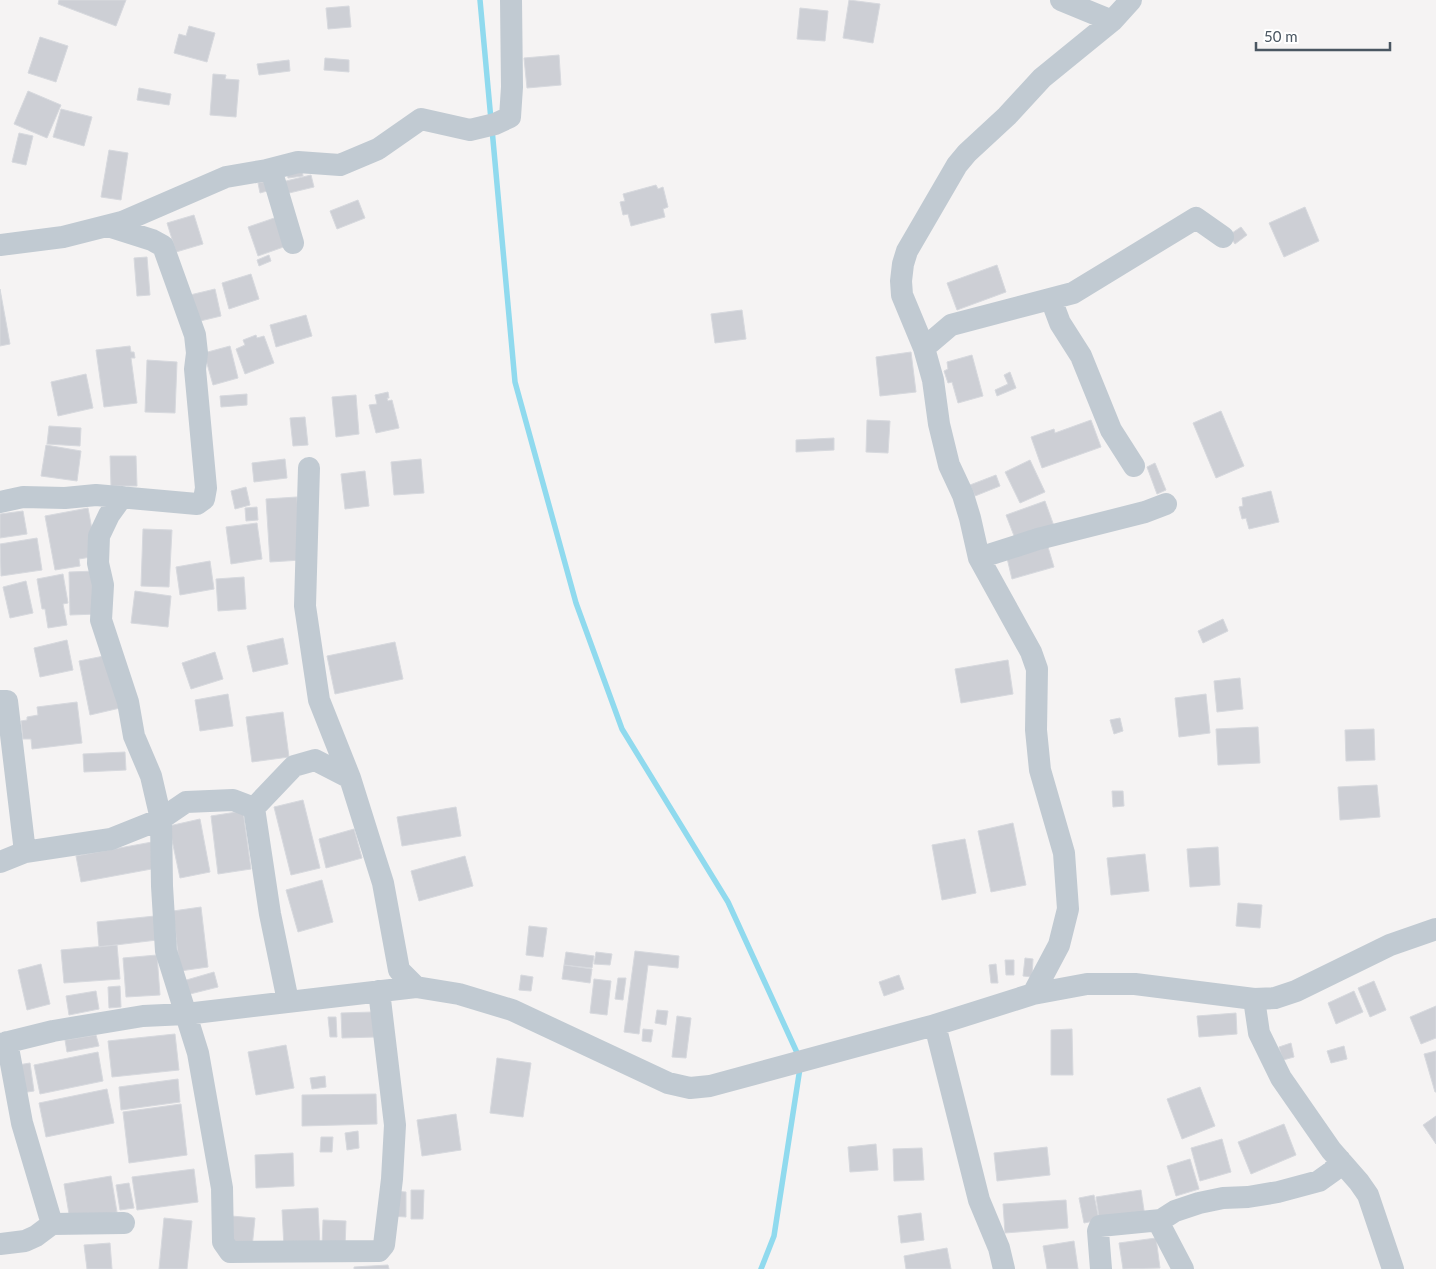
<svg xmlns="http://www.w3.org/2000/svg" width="1436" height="1269" viewBox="0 0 1436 1269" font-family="Lato,sans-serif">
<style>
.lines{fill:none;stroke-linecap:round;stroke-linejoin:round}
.stream{stroke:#90daee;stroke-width:5.5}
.building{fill:#cdcfd5;stroke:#d7d9de}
.minor{stroke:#c1cad2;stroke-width:22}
</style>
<rect width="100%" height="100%" fill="#f5f3f3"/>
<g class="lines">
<path class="stream" d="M480 0 491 120
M492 129 515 382 576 603 622 729 728 902 799 1057
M761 1269 774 1236 800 1068"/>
</g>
<path class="building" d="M59 0H126L116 26 58 4Z
M849 0 880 4 873 43 843 38Z
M349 6 351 27 328 29 326 8Z
M800 8 828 11 825 41 797 39Z
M189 26 215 33 207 62 174 53 179 34 186 36Z
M40 37 68 46 56 82 28 73Z
M559 55 561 85 527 88 524 58Z
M325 58 349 60V72L324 70Z
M289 60 290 71 259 75 257 64Z
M213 74 226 75 225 79 239 80 236 117 210 115Z
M139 88 171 94 169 105 137 100Z
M28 91 61 105 47 138 14 124Z
M61 109 92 117 84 146 53 137Z
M19 133 33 136 26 165 12 162Z
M109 150 128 153 121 200 101 197Z
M302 170 303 176 288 178 287 172Z
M311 175 314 187 285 194 282 182Z
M272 180 274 189 260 193 258 183Z
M656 185 658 189 663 187 668 207 663 209 665 217 631 226 628 214 623 215 620 202 625 201 623 194Z
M358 200 365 218 337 229 330 211Z
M1305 207 1319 241 1284 257 1269 223Z
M194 215 203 244 176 252 167 223Z
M283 215 292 244 258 256 248 227Z
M1241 227 1247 235 1235 244 1229 235Z
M269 255 271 261 259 266 257 260Z
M147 257 150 295 137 296 134 258Z
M997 265 1006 292 957 310 947 283Z
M251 274 259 299 229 309 222 283Z
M0 289 10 344 0 346Z
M215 289 221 316 196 322 190 295Z
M742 310 746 339 715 343 711 314Z
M306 315 312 336 276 347 270 325Z
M256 335 257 338 264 336 274 363 245 374 236 349 245 345 243 340Z
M130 346 131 352H134L135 358H131L137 403 104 407 96 350Z
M230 346 238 378 213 385 204 353Z
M911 352 916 392 880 396 876 357Z
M972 355 983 396 958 403 952 382 948 383 944 371 948 369 947 362Z
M147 360 177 362 175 413 145 412Z
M1010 372 1016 388 997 396 995 390 1008 384 1004 375Z
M86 374 93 408 58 416 51 382Z
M388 392 389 398H387L388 401 392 400 399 428 376 433 369 405 377 404 375 395Z
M247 394V405L221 407 220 396Z
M356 395 359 434 336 437 332 397Z
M1221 411 1244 466 1216 478 1193 423Z
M305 417 308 445 293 446 290 418Z
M867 420 890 421 888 453 866 452Z
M1091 420 1101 447 1042 468 1031 437 1054 429 1055 433Z
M49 426 81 428 80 446 47 444Z
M834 438V450L796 452V440Z
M46 445 81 451 77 481 41 476Z
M110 456H136L137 486H111Z
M285 459 287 478 254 482 252 463Z
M421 459 424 493 394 495 391 462Z
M1030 460 1045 492 1020 503 1005 472Z
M1155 463 1166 490 1157 494 1147 467Z
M365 471 369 506 345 509 341 474Z
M996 475 1000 486 975 496 970 485Z
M246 487 250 505 235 509 231 491Z
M1271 491 1279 522 1249 529 1246 518 1242 519 1239 507 1243 506 1242 498Z
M297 497 301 560 270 562 266 499Z
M1045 501 1054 526 1016 541 1006 515Z
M257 507 258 520 246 521 245 508Z
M88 508 97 556 79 559 80 566 55 570 45 516Z
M23 511 27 534 0 538V514Z
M257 523 262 559 231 564 226 527Z
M143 529 172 530 169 587 141 586Z
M37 538 42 570 1 576 0 544Z
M1048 547 1054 567 1012 579 1007 558Z
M210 561 214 589 180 595 176 567Z
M97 571V614L70 615 69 572Z
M63 574 68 603 63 604 67 625 48 628 45 609H42L37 579Z
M244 577 246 609 218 611 216 579Z
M26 581 33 613 10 618 3 587Z
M135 591 171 596 168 627 131 623Z
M1223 619 1228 631 1203 643 1198 631Z
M283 638 288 664 253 672 247 646Z
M67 640 73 670 40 677 34 648Z
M395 642 403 679 335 694 327 656Z
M215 652 223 679 191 689 182 663Z
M109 655 120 708 90 715 79 661Z
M1008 660 1013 694 961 703 955 669Z
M1240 678 1243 709 1217 712 1214 681Z
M228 694 233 726 200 731 195 700Z
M1206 694 1210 733 1179 737 1175 698Z
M77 702 82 743 32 749 31 739H23L21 721 27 720V717L38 715 37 707Z
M283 712 289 757 252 762 246 717Z
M1120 718 1123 731 1114 734 1110 720Z
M1258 727 1260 763 1218 765 1216 729Z
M1374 729 1375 760 1346 761 1345 730Z
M125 752 126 770 84 772 83 754Z
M1377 785 1380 817 1340 820 1338 787Z
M1112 791H1123L1124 806 1113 807Z
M303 800 320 868 291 875 274 807Z
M456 807 461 836 402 846 397 817Z
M243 811 251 869 218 874 211 816Z
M200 819 210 872 180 878 169 826Z
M1013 823 1026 885 991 892 978 831Z
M354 829 362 858 326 868 319 839Z
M965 839 976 893 942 900 932 845Z
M152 842 157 868 81 882 76 856Z
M1218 847 1220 885 1190 887 1187 849Z
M1145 854 1149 891 1111 895 1107 858Z
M465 856 473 886 419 901 411 871Z
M322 880 333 922 298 932 286 890Z
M1238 903 1262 905 1260 928 1236 926Z
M201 907 208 967 180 971 173 911Z
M155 916 157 940 99 947 97 922Z
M529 926 547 928 543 957 526 955Z
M117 945 120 979 64 983 61 950Z
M635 951 679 956 678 968 648 965 639 1034 624 1032Z
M566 952 594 956 592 968 564 965Z
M596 952 612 954 610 965 594 964Z
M157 955 160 995 126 997 123 958Z
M1025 958 1033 959 1032 977 1023 976Z
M1005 960H1014V975H1006Z
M41 964 50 1004 27 1010 18 970Z
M996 964 998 983H991L989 965Z
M564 965 592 969 590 983 562 979Z
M214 972 218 987 186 995 183 981Z
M521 975 533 977 531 991 519 990Z
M899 975 904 989 884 996 879 982Z
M618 978H626L623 1000 615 999Z
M594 979 611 981 607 1015 590 1013Z
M1374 981 1386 1010 1370 1017 1358 988Z
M120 986 121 1007 109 1008 108 987Z
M96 991 99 1009 69 1015 66 996Z
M1354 991 1363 1012 1336 1024 1328 1003Z
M1436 1006V1038L1421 1044 1410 1017Z
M657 1010 668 1011 666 1025 655 1023Z
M373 1012 375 1037 342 1038 341 1013Z
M1236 1013 1237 1034 1199 1037 1197 1016Z
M677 1016 691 1018 686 1058 672 1057Z
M328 1017H336L337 1037H330Z
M643 1029 653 1030 651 1042 642 1041Z
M1072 1029 1073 1075H1051V1030Z
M175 1034 179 1070 112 1077 108 1041Z
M96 1035 99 1046 67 1052 65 1040Z
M1291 1043 1294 1057 1283 1060 1279 1047Z
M286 1045 294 1088 256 1095 248 1052Z
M1344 1046 1347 1059 1331 1063 1327 1051Z
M1436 1051V1092H1435L1424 1054Z
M98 1052 103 1081 40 1094 34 1065Z
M497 1058 531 1063 523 1117 490 1113Z
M30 1063 34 1091 21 1093 18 1065Z
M325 1076 326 1087 312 1089 310 1078Z
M178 1079 180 1102 121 1110 119 1087Z
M1200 1087 1215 1126 1182 1139 1167 1099Z
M107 1089 114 1123 46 1137 39 1103Z
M376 1094 377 1124 302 1126V1095Z
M181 1104 187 1155 129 1163 123 1112Z
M456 1114 461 1150 422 1156 417 1120Z
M1436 1116V1144L1423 1125Z
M1284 1124 1296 1155 1251 1174 1238 1142Z
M358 1131 359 1148 347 1150 345 1133Z
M321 1137H333L332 1152H320Z
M1222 1139 1231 1172 1200 1181 1191 1148Z
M876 1144 878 1170 850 1172 848 1147Z
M1047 1147 1050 1175 997 1181 994 1153Z
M922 1148 924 1180 894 1181 893 1149Z
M293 1153 294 1186 256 1188 255 1155Z
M1190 1159 1199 1189 1176 1196 1167 1166Z
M194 1169 198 1202 137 1210 132 1177Z
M111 1176 117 1212 70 1220 64 1184Z
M129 1183 134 1208 120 1210 116 1185Z
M411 1190H424L423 1219H411Z
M1141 1190 1145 1217 1100 1223 1096 1197Z
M391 1191 406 1192V1217L390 1216Z
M1094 1195 1099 1220 1084 1223 1079 1198Z
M1066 1200 1068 1228 1005 1233 1003 1204Z
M318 1208 320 1246 284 1247 282 1210Z
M921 1213 924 1240 901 1243 898 1216Z
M231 1216 255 1218 252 1248 229 1246Z
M164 1218 192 1221 187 1269H159Z
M323 1220 346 1221 345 1247 322 1246Z
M1156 1238 1160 1268 1123 1269 1119 1243Z
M1074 1241 1078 1269H1047L1043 1246Z
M110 1243 112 1269H87L84 1245Z
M947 1248 951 1269H906L904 1256Z
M388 1265 389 1269H354V1267Z"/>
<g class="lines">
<path class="minor" d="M1061 0 1112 21
M267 170 298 162 340 165 378 149 421 119 470 130 495 124 510 117 512 87 511 0
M0 245 63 237 122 222 226 177 267 170 271 172 273 176 293 243
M1051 299 1060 323 1081 356 1111 430 1134 466
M924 348 951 325 1073 293 1196 218 1223 237
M309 468 305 606 319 700 350 778 383 883 399 970 416 987
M122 497 109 515 99 536 98 563 103 585 101 620 128 702 134 736 151 776 161 819 162 886 166 951 198 1053 222 1188 223 1242 230 1252 379 1251 384 1245 392 1179 395 1125 379 991
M0 502 23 497 65 498 96 495 197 504 204 499 206 488 195 369 197 353 195 335 163 246 152 240 108 226
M979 558 1038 539 1145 512 1166 504
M0 701H7L25 852 0 862
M25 852 111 839 161 819 186 802 233 800 254 808
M1033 994 1059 945 1068 909 1064 853 1040 770 1036 730 1037 669 1031 652 979 558 970 518 963 495 949 465 939 424 933 380 924 348 902 295 901 281 903 264 907 251 957 165 967 153 1007 116 1042 78 1112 21 1131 0
M1254 999 1259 1033 1281 1078 1331 1150 1359 1182 1368 1195 1393 1269
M288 1001 270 914 254 808 294 766 315 760 350 778
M935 1025 979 1200 999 1248 1004 1269
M7 1042 22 1123 52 1224
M0 1044 53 1031 143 1016 186 1014 416 987 459 994 512 1010 668 1083 690 1088 710 1086 935 1025 1033 994 1087 984H1135L1254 999 1275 998 1296 991 1390 945 1436 929
M1161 1220V1227L1183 1269
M0 1244 25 1241 36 1236 52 1224 124 1223
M1101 1269 1098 1231 1100 1226 1161 1220 1175 1211 1199 1203 1223 1198 1248 1197 1278 1192 1319 1181 1333 1171 1340 1160"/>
</g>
<path d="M1256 42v8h134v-8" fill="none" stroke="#4a5661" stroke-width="2.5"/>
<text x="1264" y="42" font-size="15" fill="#4a5661" stroke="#ffffff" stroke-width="4" paint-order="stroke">50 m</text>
</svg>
